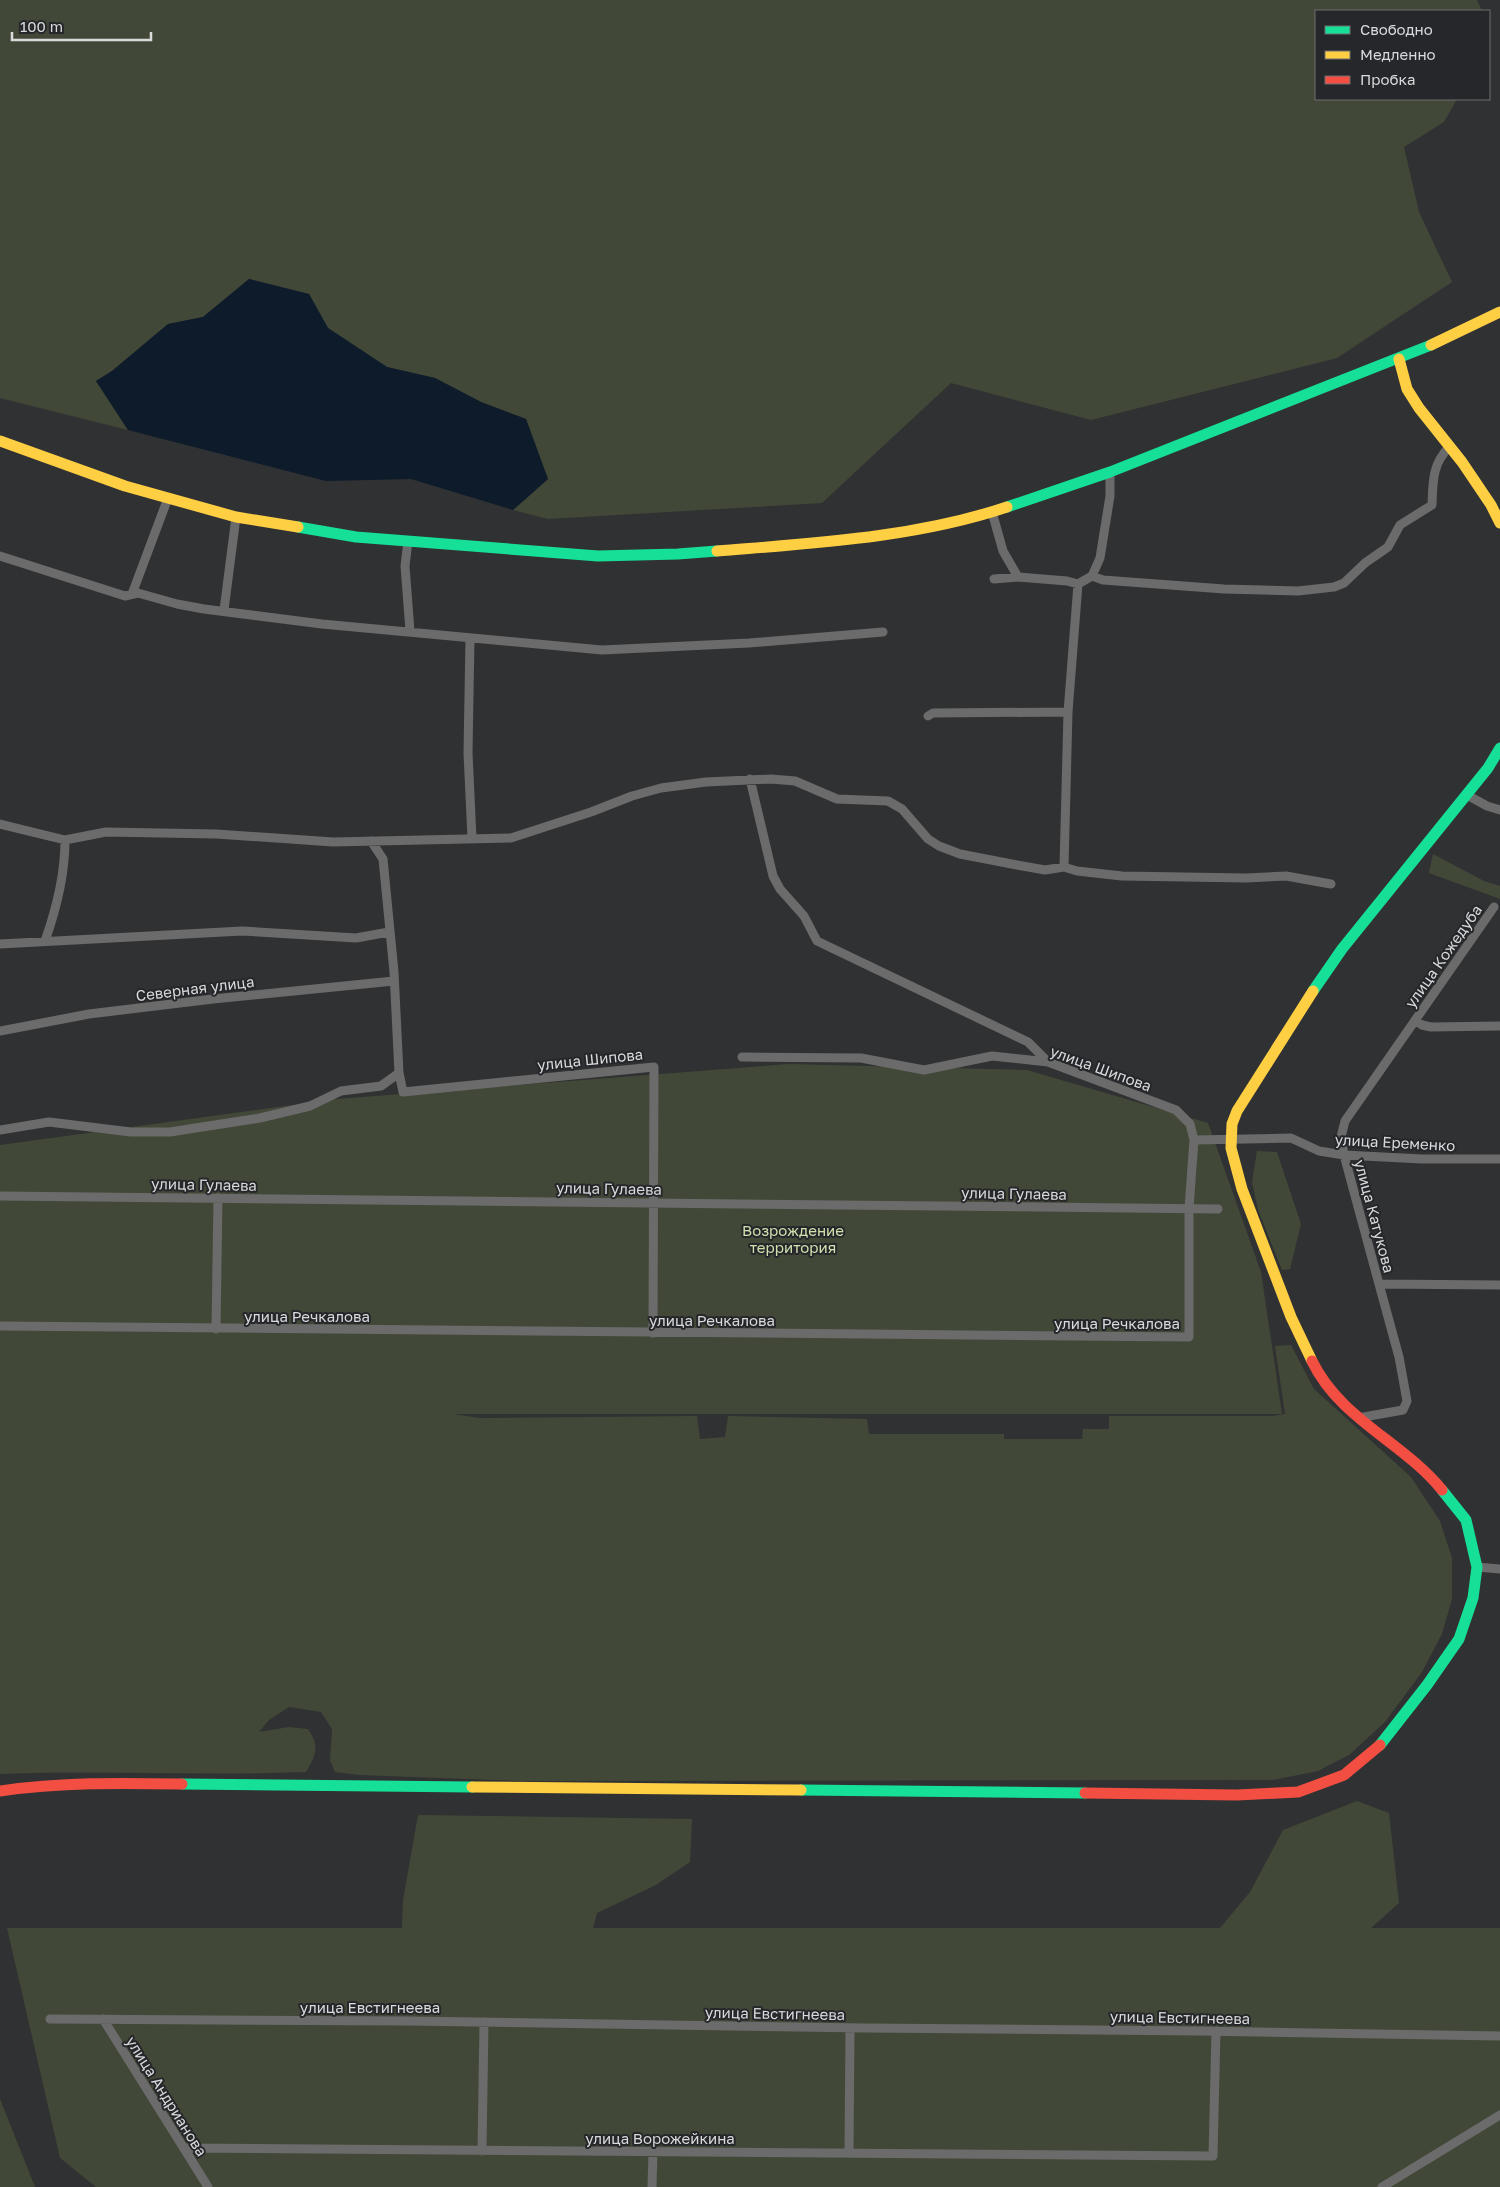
<svg xmlns="http://www.w3.org/2000/svg" width="1500" height="2187" viewBox="0 0 1500 2187" font-family="'Golos Text',sans-serif">
<style>
.green{fill:#424837}
.water{fill:#0d1b2b}
.lines{fill:none;stroke-linecap:round;stroke-linejoin:round}
.street{stroke:#6b6b6b;stroke-width:9}
.fast{stroke:#16e098;stroke-width:11}
.slow{stroke:#ffcf43;stroke-width:11}
.jam{stroke:#f24e42;stroke-width:11}
.labels{text-anchor:middle;dominant-baseline:central;stroke-width:4;stroke-linejoin:round;paint-order:stroke}
.street-label{font-size:15px;fill:#d9dadc;stroke:#25272a}
.park-label{font-size:15px;fill:#d0e1ae;stroke:#25272a}
</style>
<rect width="100%" height="100%" fill="#303133"/>
<path class="green" d="M0 0H1477L1482 11H1316V99H1457L1444 122 1404 147 1419 212 1452 282 1337 358 1091 420 951 383 822 503 548 519 513 510 548 479 526 419 481 402 435 378 387 367 328 328 309 294 249 279 203 317 168 324 112 371 96 381 128 430 0 398Z
M1433 854 1484 881 1500 886V899L1429 873Z
M789 1064 1027 1070 1208 1123 1261 1272 1282 1414H453L480 1418 697 1416 700 1439 725 1437 728 1416 867 1419 869 1434H1004V1439H1082L1083 1429H1109V1416H1272L1285 1414 1275 1346 1291 1345 1314 1389 1411 1477 1440 1521 1452 1558V1599L1442 1634 1422 1672 1385 1722 1349 1755 1318 1771 1273 1780 521 1781 359 1775 335 1772 330 1760 332 1729 321 1712 289 1707 269 1720 259 1732 289 1727 308 1729C320 1746 316 1755 306 1772 204 1776 102 1770 0 1774V1145L337 1099Z
M1257 1151 1277 1152 1301 1224 1290 1269 1282 1270 1258 1210 1252 1182Z
M1357 1801 1389 1813 1399 1903 1371 1928H1500V2187H96L60 2158 7 1928H402L403 1900 418 1815 692 1819 690 1862 656 1885 597 1913 593 1928H1220L1250 1892 1283 1830Z
M0 2099 35 2187H0Z"/>
<path class="water" d="M249 279 309 294 328 328 387 367 435 378 481 402 526 419 548 479 513 510 411 479 326 481 128 430 96 381 112 371 168 324 203 317Z"/>
<g class="lines">
<path class="street" d="M992 512 1003 551 1018 577
M408 541 405 566 410 631
M0 556 125 596 138 593 177 604 204 609 322 624 602 650 749 643 883 632
M1092 576 1100 558 1110 496V472
M994 579 1018 577 1067 581 1078 584 1092 576 1103 580 1224 589 1298 591 1334 587 1344 583 1365 563 1388 547 1400 525 1432 505C1433 481 1432 465 1449 447
M132 594 168 498
M224 610 236 517
M470 638 468 753 472 838
M928 716 933 713 1068 712
M750 779 773 876 780 889 804 916 817 941 1028 1042 1048 1062
M1467 795 1487 806 1500 810
M0 824 65 840 106 832 216 834 333 842 511 838 591 812 632 796 661 788 706 782 771 779 795 781 837 799 888 801 902 809 928 839 939 846 960 854 1017 865 1045 870 1064 867 1077 871 1122 876 1246 878 1286 876 1331 884
M371 841 383 859 394 972 399 1073 403 1092 654 1067 653 1333
M1064 867 1068 712 1078 584
M1494 907 1345 1121 1341 1137 1344 1155 1379 1284 1500 1285
M45 941C56 910 65 873 65 840
M0 944 242 931 356 938 389 932
M1415 1020 1422 1025 1431 1027 1500 1026
M0 1031 89 1014 213 999 394 981
M742 1057 861 1058 924 1070 992 1056 1048 1062 1176 1110 1190 1124 1194 1140
M0 1130 49 1122 131 1132H170L260 1118 310 1106 341 1091 381 1086 399 1073
M0 1196 1218 1209
M0 1326 1189 1337V1208L1194 1140 1291 1138 1319 1151 1344 1155 1422 1159H1500
M216 1329 218 1198
M1358 1418 1403 1410 1407 1401 1399 1357 1379 1284
M1477 1567 1500 1569
M50 2019 408 2021 865 2028 1200 2031 1500 2036
M103 2019 208 2187
M184 2148 1213 2156 1216 2031
M482 2151 484 2022
M849 2153 850 2028
M652 2187 653 2152
M1382 2187 1500 2115"/>
<path class="fast" d="M1007 507 1110 472 1431 345
M298 527 356 537 598 556 678 554 717 551
M1313 991 1342 949 1488 768 1500 748
M1380 1745 1427 1685 1459 1639 1473 1598 1477 1567 1466 1520 1442 1490
M182 1784 472 1787
M801 1790 1085 1793"/>
<path class="slow" d="M1431 345 1500 312
M1399 359 1407 389 1419 408 1462 462 1491 505 1500 523
M0 441 125 486 236 517 298 527
M717 551C814 543 914 538 1007 507
M1312 1361 1291 1317 1242 1189 1231 1148 1232 1124 1237 1111 1313 991
M472 1787 801 1790"/>
<path class="jam" d="M1312 1361C1340 1419 1403 1442 1442 1490
M0 1791C60 1782 121 1783 182 1784
M1085 1793 1237 1795 1298 1792 1344 1775 1380 1745"/>
</g>
<g class="labels">
<g class="street-label">
<text transform="translate(1443 956) rotate(-55)">улица Кожедуба</text>
<text transform="translate(195 988) rotate(-7)">Северная улица</text>
<text transform="translate(590 1059) rotate(-6)">улица Шипова</text>
<text transform="translate(1101 1068) rotate(20)">улица Шипова</text>
<text transform="translate(1395 1142) rotate(3)">улица Еременко</text>
<text transform="translate(204 1184) rotate(1)">улица Гулаева</text>
<text transform="translate(609 1188) rotate(1)">улица Гулаева</text>
<text transform="translate(1014 1193) rotate(1)">улица Гулаева</text>
<text transform="translate(1375 1216) rotate(75)">улица Катукова</text>
<text x="307" y="1316">улица Речкалова</text>
<text x="712" y="1320">улица Речкалова</text>
<text x="1117" y="1323">улица Речкалова</text>
<text x="370" y="2007">улица Евстигнеева</text>
<text transform="translate(775 2013) rotate(1)">улица Евстигнеева</text>
<text transform="translate(1180 2017) rotate(1)">улица Евстигнеева</text>
<text transform="translate(167 2096) rotate(58)">улица Андрианова</text>
<text x="660" y="2138">улица Ворожейкина</text>
</g>
<g class="park-label">
<text x="793" y="1230">Возрождение<tspan x="793" dy="17">территория</tspan></text>
</g>
</g>
<rect x="1315" y="10" width="175" height="90" fill="#25272a" stroke="#6d6f71"/>
<rect x="1325" y="26" width="25" height="8" fill="#16e098" stroke="#6d6f71"/>
<text x="1360" y="35" font-size="15" fill="#d9dadc">Свободно</text>
<rect x="1325" y="51" width="25" height="8" fill="#ffcf43" stroke="#6d6f71"/>
<text x="1360" y="60" font-size="15" fill="#d9dadc">Медленно</text>
<rect x="1325" y="76" width="25" height="8" fill="#f24e42" stroke="#6d6f71"/>
<text x="1360" y="85" font-size="15" fill="#d9dadc">Пробка</text>
<path d="M12 32v8h139v-8" fill="none" stroke="#d9dadc" stroke-width="2.5"/>
<text x="20" y="32" font-size="15" fill="#d9dadc" stroke="#25272a" stroke-width="4" paint-order="stroke">100 m</text>
</svg>
